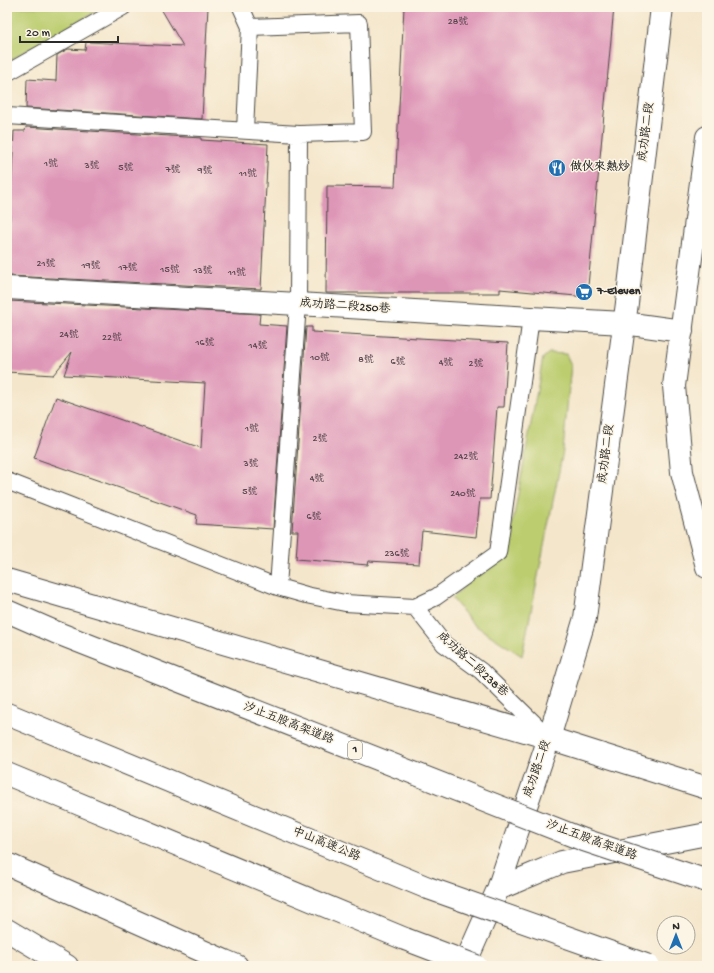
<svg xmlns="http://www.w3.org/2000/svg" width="714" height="973" viewBox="0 0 714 973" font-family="'Gochi Hand','LXGW WenKai TC',sans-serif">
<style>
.green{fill:#bccd70;stroke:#747c4e}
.building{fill:#de96b7}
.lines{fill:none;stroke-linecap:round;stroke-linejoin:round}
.service-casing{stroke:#494743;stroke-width:18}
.minor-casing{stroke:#494743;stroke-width:24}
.secondary-casing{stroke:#494743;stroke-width:24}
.motorway-casing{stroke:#494743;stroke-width:24}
.service{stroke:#fff;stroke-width:16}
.minor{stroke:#fff;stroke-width:22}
.secondary{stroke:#fff;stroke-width:22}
.motorway{stroke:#fff;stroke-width:22}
.motorway-bridge-casing{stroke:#494743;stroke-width:24;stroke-linecap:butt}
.motorway-bridge{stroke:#fff;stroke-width:22}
.labels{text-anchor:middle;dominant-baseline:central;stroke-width:3;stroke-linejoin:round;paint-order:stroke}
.number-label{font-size:10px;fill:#58464e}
.shield{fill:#fcf5e5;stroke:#6a6863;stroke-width:1}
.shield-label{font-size:11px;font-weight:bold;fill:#2b2b2b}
.street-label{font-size:12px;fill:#2b2b2b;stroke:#fcf5e5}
.poi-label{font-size:12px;font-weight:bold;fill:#2b2b2b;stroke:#fcf5e5;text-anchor:start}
</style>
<rect width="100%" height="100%" fill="#fcf5e5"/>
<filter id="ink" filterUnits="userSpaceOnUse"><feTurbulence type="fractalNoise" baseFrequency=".025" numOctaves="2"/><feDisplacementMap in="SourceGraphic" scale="8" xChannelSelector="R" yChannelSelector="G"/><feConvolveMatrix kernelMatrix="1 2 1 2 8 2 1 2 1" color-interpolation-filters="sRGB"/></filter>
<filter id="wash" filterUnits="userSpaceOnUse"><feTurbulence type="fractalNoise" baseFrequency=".012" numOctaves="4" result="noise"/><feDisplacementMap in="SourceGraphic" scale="16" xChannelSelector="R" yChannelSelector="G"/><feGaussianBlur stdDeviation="0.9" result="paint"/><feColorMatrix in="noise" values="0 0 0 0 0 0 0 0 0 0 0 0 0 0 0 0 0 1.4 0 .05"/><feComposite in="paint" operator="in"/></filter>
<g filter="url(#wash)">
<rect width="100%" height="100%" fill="#f4e6cb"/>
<path class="green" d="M7 7H104L7 62Z
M549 353 566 354 571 365 563 451 522 656 473 624 452 598 509 543 543 358Z"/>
<g id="blocks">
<path class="building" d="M160 7H208L202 119 26 108 27 79 56 81 57 55 68 49 85 50 86 42 183 46Z
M404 7H614L587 297 500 289V293H326L327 186 395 187Z
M26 127 201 138V140L268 144 261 289 10 276V274H7L14 131H25Z
M9 301 260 314 259 324 287 326 273 529 196 524 197 515 34 458 56 397 201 448 205 383 64 375 72 352 53 375 7 372V328Z
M306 327H312V332L508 343 504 407H497L490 499H480L476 537 422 531 419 564 369 561 368 565 296 559 298 531H292Z"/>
</g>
</g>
<g filter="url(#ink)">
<use href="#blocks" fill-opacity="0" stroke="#494743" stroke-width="1"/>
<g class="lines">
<defs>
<path id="service" d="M241 7 250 27 359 23 363 132 299 134
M7 73 123 7
M7 116 299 134 298 304 278 587
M245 130 250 27
M7 481 278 587 306 595 345 603 415 607 436 597 498 553 531 318
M415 607 444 644 481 671 548 737"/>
<path id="minor" d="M7 288 298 304 531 318 624 323 682 331"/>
<path id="secondary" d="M707 137 674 386 682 472 707 567
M498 889 562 862 707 834
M464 966 498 889 549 738 585 618 627 303 662 7"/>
<path id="motorway" d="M7 580 549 738 707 788
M7 714 428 888
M7 774 405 939
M7 864 225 961 237 966
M7 930 67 966"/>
</defs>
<use href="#service" class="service-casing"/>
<use href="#minor" class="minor-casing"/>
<use href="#secondary" class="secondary-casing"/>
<use href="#motorway" class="motorway-casing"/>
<use href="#service" class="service"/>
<use href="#minor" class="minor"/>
<use href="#secondary" class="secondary"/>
<use href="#motorway" class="motorway"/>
<defs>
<path id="motorway-bridge" d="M7 611 55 632 584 840 707 881
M428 888 649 966
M405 939 476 966"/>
</defs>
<use href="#motorway-bridge" class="motorway-bridge-casing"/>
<use href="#motorway-bridge" class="motorway-bridge"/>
</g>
</g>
<defs>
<symbol id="restaurant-disc" viewBox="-11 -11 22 22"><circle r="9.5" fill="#1f6fb2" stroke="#fcf5e5"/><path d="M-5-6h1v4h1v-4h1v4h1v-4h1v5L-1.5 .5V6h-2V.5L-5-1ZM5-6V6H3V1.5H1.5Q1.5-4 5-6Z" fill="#fff"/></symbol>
<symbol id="supermarket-disc" viewBox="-11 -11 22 22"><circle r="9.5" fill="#1f6fb2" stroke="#fcf5e5"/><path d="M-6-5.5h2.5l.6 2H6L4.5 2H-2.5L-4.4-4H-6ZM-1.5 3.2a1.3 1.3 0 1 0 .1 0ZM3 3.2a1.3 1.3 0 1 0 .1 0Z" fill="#fff"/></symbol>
</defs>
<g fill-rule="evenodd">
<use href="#restaurant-disc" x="547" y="158" width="20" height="20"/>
<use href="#supermarket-disc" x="574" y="282" width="20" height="20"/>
</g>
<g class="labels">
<g class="number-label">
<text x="458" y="22">28號</text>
<text x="51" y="164">1號</text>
<text x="92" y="166">3號</text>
<text x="126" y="168">5號</text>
<text x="173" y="170">7號</text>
<text x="205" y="171">9號</text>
<text x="248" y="174">11號</text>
<text x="46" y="264">21號</text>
<text x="91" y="266">19號</text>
<text x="128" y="268">17號</text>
<text x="170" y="270">15號</text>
<text x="203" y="271">13號</text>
<text x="237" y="273">11號</text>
<text x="69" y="335">24號</text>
<text x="112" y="338">22號</text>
<text x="205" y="343">16號</text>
<text x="258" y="346">14號</text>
<text x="320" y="358">10號</text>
<text x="366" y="360">8號</text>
<text x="398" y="362">6號</text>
<text x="446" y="363">4號</text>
<text x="476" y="364">2號</text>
<text x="252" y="429">1號</text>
<text x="320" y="439">2號</text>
<text x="466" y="457">242號</text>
<text x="251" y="464">3號</text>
<text x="317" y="479">4號</text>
<text x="250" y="492">5號</text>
<text x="463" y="494">240號</text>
<text x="314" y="517">6號</text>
<text x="397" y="554">236號</text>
</g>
<rect class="shield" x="348" y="741" width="14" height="18" rx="3"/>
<g class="shield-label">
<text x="355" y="750">1</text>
</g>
<g class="street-label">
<text transform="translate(647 132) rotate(-83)">成功路二段</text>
<text transform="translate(345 307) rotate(4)">成功路二段250巷</text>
<text transform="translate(607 454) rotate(-83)">成功路二段</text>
<text transform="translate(472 665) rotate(42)">成功路二段238巷</text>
<text transform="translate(288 724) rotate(21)">汐止五股高架道路</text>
<text transform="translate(538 769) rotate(-71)">成功路二段</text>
<text transform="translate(591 841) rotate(20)">汐止五股高架道路</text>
<text transform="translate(326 845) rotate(22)">中山高速公路</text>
</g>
<g class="poi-label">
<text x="570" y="168">做伙來熱炒</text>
<text x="597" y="292">7-Eleven</text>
</g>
</g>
<rect width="714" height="973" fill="none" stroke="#fcf5e5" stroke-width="24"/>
<g transform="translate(676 935)"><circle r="19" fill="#fcf5e5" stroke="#a8a49b"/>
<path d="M0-3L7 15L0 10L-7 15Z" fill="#1f6fb2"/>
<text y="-6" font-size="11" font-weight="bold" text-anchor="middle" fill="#2b2b2b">N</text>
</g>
<path d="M20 36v6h98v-6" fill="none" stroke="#2b2b2b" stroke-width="2"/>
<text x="26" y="36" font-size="12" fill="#2b2b2b" stroke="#fcf5e5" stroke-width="3" paint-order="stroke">20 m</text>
</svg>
